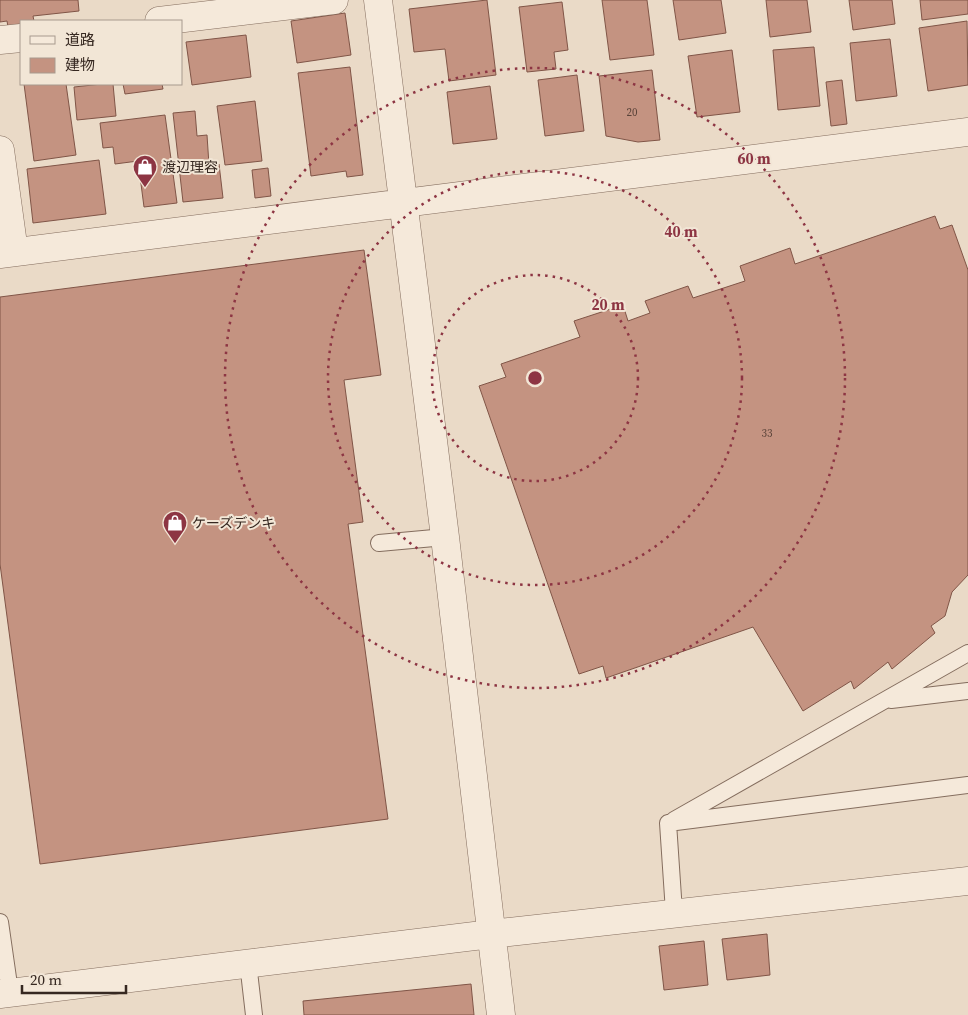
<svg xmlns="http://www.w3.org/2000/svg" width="968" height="1015" viewBox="0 0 968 1015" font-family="'Source Serif 4','Noto Sans JP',serif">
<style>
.building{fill:#c49381;stroke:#805547}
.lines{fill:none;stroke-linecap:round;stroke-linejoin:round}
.lane-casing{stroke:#846d5e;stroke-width:18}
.street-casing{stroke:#846d5e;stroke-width:29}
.lane{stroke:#f5e9da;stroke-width:16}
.street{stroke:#f5e9da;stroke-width:28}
.ring{fill:none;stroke:#8d3543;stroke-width:2.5;stroke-dasharray:2.5 5}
.labels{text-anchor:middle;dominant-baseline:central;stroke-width:4;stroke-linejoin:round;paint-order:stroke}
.number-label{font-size:11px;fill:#5a4339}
.poi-label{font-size:14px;fill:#362821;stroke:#f2e6d6;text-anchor:start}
.centre{fill:#8d3543;stroke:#f2e6d6;stroke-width:2.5}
.ring-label{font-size:15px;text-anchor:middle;font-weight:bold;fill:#8d3543;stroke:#f2e6d6;stroke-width:4;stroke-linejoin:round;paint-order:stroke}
</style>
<rect width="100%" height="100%" fill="#eadac7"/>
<path class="building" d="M0 0H78L79 11 33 16 34 21H21V25L8 27 7 21 0 22Z
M487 0 496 75 449 81 445 49 414 52 409 9Z
M602 0H647L654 55 610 60Z
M673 0H721L726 33 679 40Z
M766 0H807L811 32 770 37Z
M849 0H892L895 24 853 30Z
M920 0H968V14L922 20Z
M562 2 568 50 554 52 556 69 527 72 519 7Z
M345 13 351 55 297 63 291 21Z
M967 21 968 85 928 91 919 28Z
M246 35 251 77 192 85 186 42Z
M890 39 897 96 856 101 850 43Z
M814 47 820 106 778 110 773 50Z
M732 50 740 112 697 117 688 56Z
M350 67 363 175 347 177 346 171 311 176 298 73Z
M652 70 660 140 638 142 606 136 599 76Z
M577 75 584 131 545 136 538 80Z
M842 80 847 124 831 126 826 82Z
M24 84H66L76 155 34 161Z
M102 84H113L116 116 77 120 74 87Z
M123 84H162L163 89 125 94Z
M490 86 497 139 453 144 447 92Z
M255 101 262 161 225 165 217 106Z
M195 111 197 136 207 135 209 165 219 164 223 198 183 202 173 113Z
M165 115 177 203 144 207 138 161 115 164 113 147 103 148 100 123Z
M99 160 106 214 33 223 27 169Z
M268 168 271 196 255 198 252 170Z
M935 216 940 229 952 225 968 270V575L952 592 945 616 931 626 935 633 892 669 888 662 854 689 851 681 803 711 753 627 606 678 603 666 579 674 479 386 506 377 501 364 580 337 574 321 623 305 628 321 650 313 645 301 688 286 693 298 745 281 740 266 790 248 795 264Z
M364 250 381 375 344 380 363 522 348 524 388 819 40 864 0 564V297Z
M767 934 770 975 727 980 722 939Z
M704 941 708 985 664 990 659 946Z
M471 984 474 1015H304L303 1001Z"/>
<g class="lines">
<defs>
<path id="lane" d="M379 543 445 537
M891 700 968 691
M674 820 968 653
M674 912 668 823 968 785
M0 922 10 992
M248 963 254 1015"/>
<path id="street" d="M378 0 445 537 501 1015
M159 21 334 0
M0 40 21 38
M0 150 14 252
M0 254 968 132
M0 994 491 934 968 881"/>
</defs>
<use href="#lane" class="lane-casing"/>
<use href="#street" class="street-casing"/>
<use href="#lane" class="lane"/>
<use href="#street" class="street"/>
</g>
<g class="ring">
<circle cx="535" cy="378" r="103"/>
<circle cx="535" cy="378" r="207"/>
<circle cx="535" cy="378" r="310"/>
</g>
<defs>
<symbol id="shop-pin" viewBox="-11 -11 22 30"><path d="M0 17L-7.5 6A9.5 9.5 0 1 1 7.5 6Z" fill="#8d3543" stroke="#f2e6d6"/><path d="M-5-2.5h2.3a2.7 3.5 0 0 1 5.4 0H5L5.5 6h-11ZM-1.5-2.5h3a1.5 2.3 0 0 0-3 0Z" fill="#fff"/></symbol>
</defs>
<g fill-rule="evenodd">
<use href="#shop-pin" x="131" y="153" width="28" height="38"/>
<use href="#shop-pin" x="161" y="509" width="28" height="38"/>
</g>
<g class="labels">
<g class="number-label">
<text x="632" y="112">20</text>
<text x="767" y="433">33</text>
</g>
<g class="poi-label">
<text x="162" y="167">渡辺理容</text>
<text x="192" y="523">ケーズデンキ</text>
</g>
</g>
<circle cx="535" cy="378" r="8" class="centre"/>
<g class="ring-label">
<text x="754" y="164">60 m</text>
<text x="681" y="237">40 m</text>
<text x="608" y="310">20 m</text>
</g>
<rect x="20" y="20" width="162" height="65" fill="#f2e6d6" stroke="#a79a8e"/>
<rect x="30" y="36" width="25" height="8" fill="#f5e9da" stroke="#a79a8e"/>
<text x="65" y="45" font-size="15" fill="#362821">道路</text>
<rect x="30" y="58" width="25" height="15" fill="#c49381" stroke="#a79a8e"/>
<text x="65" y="70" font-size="15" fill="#362821">建物</text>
<path d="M22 985v8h104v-8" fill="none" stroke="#362821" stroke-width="2.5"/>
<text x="30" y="985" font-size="15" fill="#362821" stroke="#f2e6d6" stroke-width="4" paint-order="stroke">20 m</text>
</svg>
